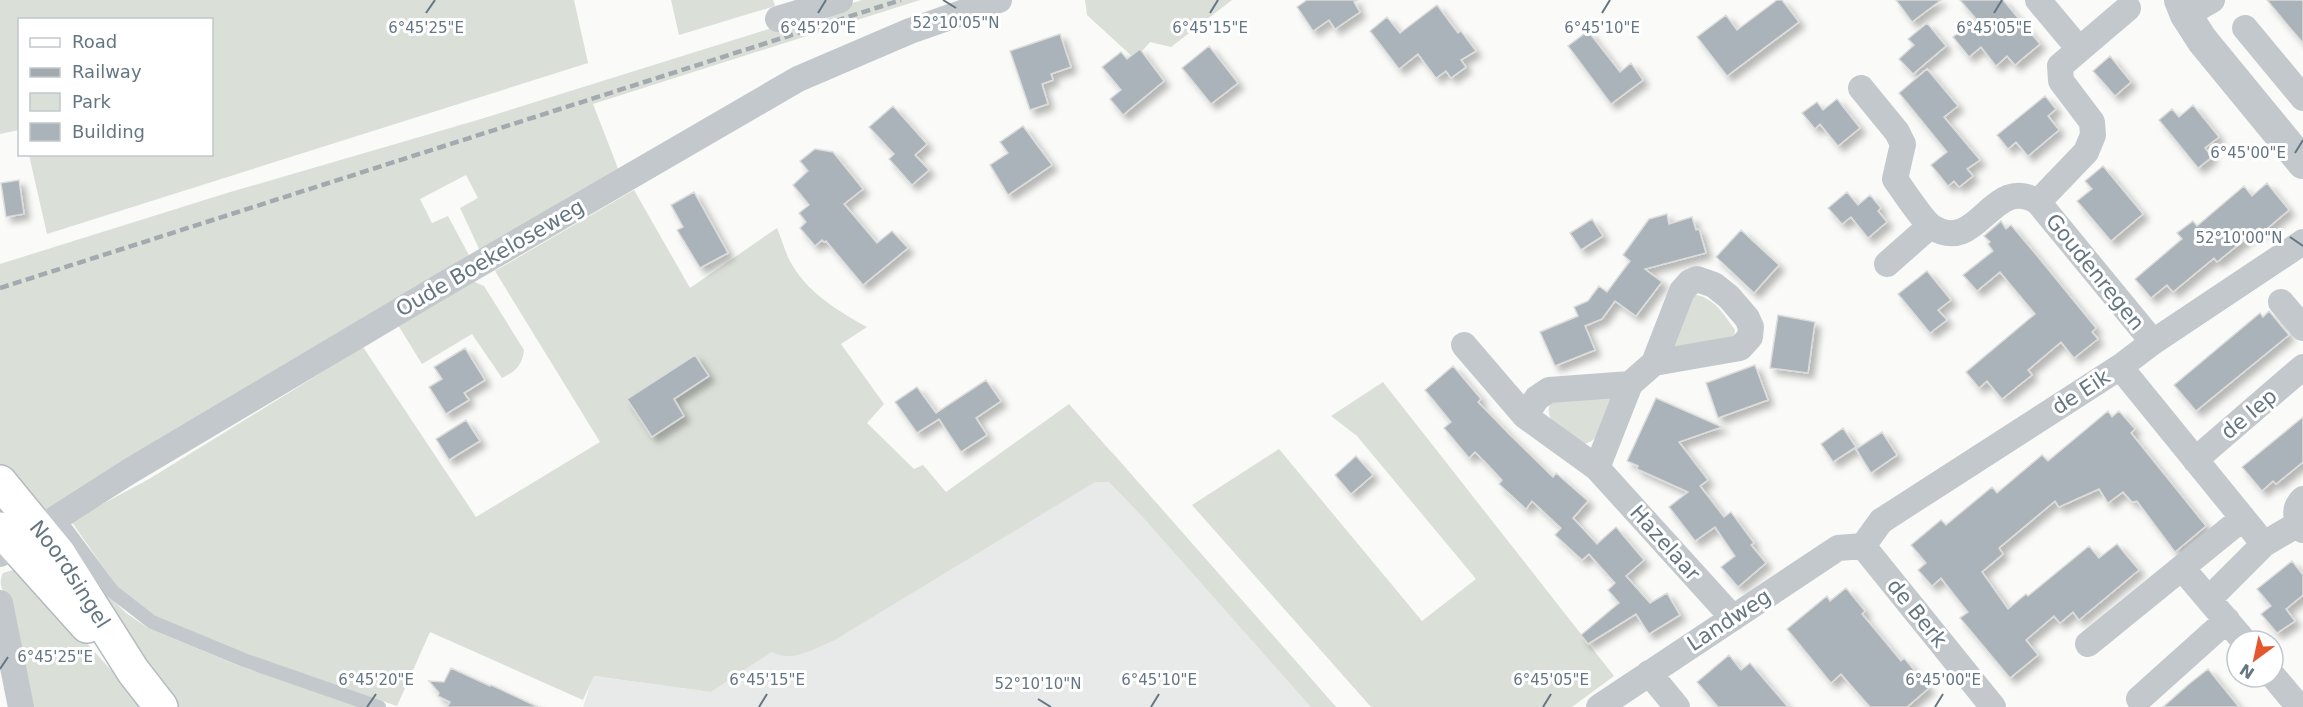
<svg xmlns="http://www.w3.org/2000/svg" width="2303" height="707" viewBox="0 0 2303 707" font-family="'DejaVu Sans',sans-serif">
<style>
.built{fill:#e8e9e9}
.green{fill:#dadfd7}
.building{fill:#aab3b9;stroke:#dcdcda;stroke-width:1.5;filter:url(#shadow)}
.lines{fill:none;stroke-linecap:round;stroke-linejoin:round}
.secondary-casing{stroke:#b3babf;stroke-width:36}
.service{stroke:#c3c8cc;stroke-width:14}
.minor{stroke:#c3c8cc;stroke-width:26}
.tertiary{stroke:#c3c8cc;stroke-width:32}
.secondary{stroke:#fff;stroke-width:33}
.rail{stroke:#a2aab0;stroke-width:4.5;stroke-dasharray:9 4.5;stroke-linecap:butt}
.ticks{fill:none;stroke:#657683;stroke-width:2}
.labels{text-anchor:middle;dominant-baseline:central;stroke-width:6;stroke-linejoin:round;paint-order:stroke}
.street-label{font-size:21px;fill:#657683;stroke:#fff}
.ticks-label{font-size:15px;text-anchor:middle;fill:#657683;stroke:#fff;stroke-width:6;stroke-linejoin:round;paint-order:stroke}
</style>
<defs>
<filter id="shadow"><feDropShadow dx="5.5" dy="5.5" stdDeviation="3" flood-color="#0004"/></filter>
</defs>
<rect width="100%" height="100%" fill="#fafaf8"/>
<path class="built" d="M1112 452 1336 707H583L593 676 711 692 772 652Z"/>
<path class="green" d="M0 0H574L588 63 47 234 29 155 212 154V20H20L19 130 0 134Z
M671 0H773L775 6 679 35Z
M862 0H920L593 104 619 171 481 253 460 208 478 198 466 175 420 199 432 223 448 216 471 259 38 514 0 469V264L227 193 481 119Z
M1085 0H1232L1171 47 1150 42 1135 59 1087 15Z
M634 190 690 288 777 228C782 239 785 253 791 263 808 293 838 311 867 327L841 344 884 404 867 423 914 469 923 465 946 492 1069 404 1336 707H1311L1141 515 1109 482H1095L833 641C813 649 792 663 772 652L711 692 594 676 583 700 430 632 397 706 241 652 155 616 117 587 71 521 149 479 363 347 476 517 600 442 495 271Z
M470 280 484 286 524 350C522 366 516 371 502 378L472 334 422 364 398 325Z
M1696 295C1715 298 1725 316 1735 330L1734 338 1672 354 1670 339 1687 301Z
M1383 382 1614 676 1572 707H1371L1192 505 1279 449 1422 621 1476 579 1357 436 1331 416Z
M1608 395 1612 402C1606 417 1601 442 1583 444 1569 434 1537 420 1553 400Z
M58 532 109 596 126 613 148 628 237 665 362 707H175Z
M13 570 25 574 144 707H28L3 591C0 585 0 579 3 573Z"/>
<path class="building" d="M1307 0H1358L1354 2 1360 12 1335 29 1329 20 1313 31 1297 7Z
M1777 0H1782L1799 22 1727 76 1697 37 1726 15 1737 30Z
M1896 0H1941L1912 22Z
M1960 0H2003L2040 44 2015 65 2007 56 1996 66 1981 47 1969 57 1953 37 1976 19Z
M2267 0H2303V43L2285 22Z
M1437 5 1458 33 1461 31 1476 51 1461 60 1466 67 1451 78 1446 71 1436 78 1418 54 1399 69 1370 31 1387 17 1400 33Z
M1927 23 1946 46 1913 74 1899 59 1914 45 1908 39Z
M1588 31 1620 72 1631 63 1643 80 1611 104 1568 46Z
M1060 34 1071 67 1051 74 1053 80 1042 84 1048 104 1030 110 1010 51Z
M1209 46 1238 83 1211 104 1182 68Z
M1140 49 1164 81 1123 115 1110 99 1121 90 1102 67 1121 52 1127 59Z
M2110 56 2131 82 2115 96 2093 71Z
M1927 69 1958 106 1944 117 1980 160 1967 169 1973 176 1959 187 1954 181 1948 186 1931 165 1947 152 1899 93Z
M2045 96 2056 109 2048 116 2059 130 2028 156 2016 142 2008 149 1997 135Z
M1837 99 1860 128 1838 146 1820 124 1815 129 1802 113 1817 102 1823 110Z
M2193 105 2219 137 2205 148 2212 157 2198 168 2159 120 2172 109 2179 117Z
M893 106 927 144 915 155 929 170 912 185 889 159 894 154 869 127Z
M1023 126 1052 165 1008 195 990 165 1008 153 1000 142Z
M815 149 833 152 863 189 844 204 877 243 892 231 908 248 863 285 826 241 824 242 822 240 815 246 800 228 806 222 799 213 809 205 793 185 808 171 800 161Z
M2103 166 2143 214 2111 241 2077 201 2092 189 2085 181Z
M19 180 24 214 6 217 1 183Z
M2267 183 2289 210 2263 232 2259 228 2217 262 2214 258 2173 292 2167 285 2151 298 2135 279 2182 239 2177 233 2193 221 2197 226 2244 186 2252 196Z
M694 192 728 253 700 268 677 230 683 227 671 205Z
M1847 192 1858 205 1870 195 1881 208 1878 211 1887 222 1868 238 1851 217 1842 224 1828 208Z
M1667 214 1669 224 1692 217 1696 230 1699 229 1706 253 1645 269 1662 282 1636 316 1615 301 1602 319 1585 326 1595 350 1555 366 1540 332 1578 316 1574 307 1588 301 1599 286 1607 292 1630 261 1623 255 1649 219Z
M1592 219 1603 236 1581 250 1570 233Z
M2001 221 2006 229 2011 225 2038 257 2096 328 2092 332 2098 339 2074 358 2061 342 2028 370 2032 375 2002 399 1987 381 1979 388 1966 372 2035 314 2000 272 1977 291 1963 275 1993 251 1988 244 1990 242 1984 236Z
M1741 230 1779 265 1754 293 1716 257Z
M1927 271 1951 300 1938 310 1947 320 1930 333 1898 294Z
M2269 311 2289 335 2196 411 2174 385 2260 313 2263 317Z
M1778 315 1815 322 1808 373 1770 368Z
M465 348 485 380 464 393 469 400 446 414 429 387 442 379 434 367Z
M695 355 709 376 674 399 684 416 652 437 627 399Z
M1755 365 1768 400 1718 418 1706 383Z
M1453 366 1481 399 1478 402 1510 435 1553 477 1556 473 1588 501 1573 518 1597 544 1616 527 1644 560 1626 576 1650 603 1667 593 1680 615 1649 634 1636 614 1588 644 1581 635 1619 603 1608 590 1615 583 1589 554 1582 560 1555 535 1561 528 1532 501 1526 509 1499 484 1502 480 1489 466 1475 452 1469 458 1444 428 1451 422 1425 390Z
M986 380 1001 401 976 418 987 435 961 452 939 419 917 433 895 402 917 387 936 413Z
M1656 398 1722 427 1679 442 1708 480 1700 486 1724 517 1731 512 1754 543 1751 545 1766 563 1738 587 1721 567 1735 556 1715 527 1695 541 1669 507 1688 492 1637 469 1638 466 1627 461Z
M2108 411 2112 417 2119 411 2135 429 2131 433 2206 526 2175 552 2137 501 2132 502 2123 492 2108 503 2099 489 2059 507 2055 501 1999 548 2003 554 1982 572 2008 609 2026 594 2028 596 2089 546 2099 558 2117 544 2139 570 2079 620 2073 612 2060 623 2054 616 2026 640 2038 655 2010 678 1960 618 1968 612 1941 578 1932 586 1918 570 1926 563 1911 545 1941 520 1946 525 1992 487 1997 493 2042 455 2048 461Z
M2303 417V462L2276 484 2273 481 2262 491 2242 467Z
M466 420 480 441 449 460 436 439Z
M1843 428 1856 447 1833 462 1821 444Z
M1882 432 1897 455 1871 473 1856 449Z
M1356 456 1373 475 1351 494 1335 475Z
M2292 561 2303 575V595L2286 609 2295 621 2277 633 2261 614 2271 606 2257 589Z
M1846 588 1865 611 1862 614 1901 661 1904 658 1929 688 1907 707H1870L1841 674 1831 683 1787 629 1827 596 1830 601Z
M1729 655 1741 670 1750 663 1788 707H1718L1697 682Z
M451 668 490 686 491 685 538 707H447L450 702 438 696 439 693 429 681 444 682Z
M2208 669 2239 707H2163L2189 684Z"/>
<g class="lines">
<defs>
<g id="secondary">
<path id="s1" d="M0 482 59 554 133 671 161 707"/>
<path d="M0 529 87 626"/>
</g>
</defs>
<use href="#secondary" class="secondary-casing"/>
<path class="service" d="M57 517 112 591 152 622 244 660 379 707"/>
<path class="minor" d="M2038 0 2079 49
M2186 15 2212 0
M778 19 840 0
M2245 28 2303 98
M1861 88 1897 132 1903 144 1895 179C1902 189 1923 221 1932 227 1979 256 1991 173 2038 202L2153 342
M2038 202 2086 152 2093 135 2092 122 2061 81 2060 66 2128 8
M1887 264 1930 226
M2281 302 2303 328
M1464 345 1525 416 1597 468 1733 618
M2120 367 2264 544
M1525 416 1537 398 1549 390 1630 384
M2195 460 2303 367
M1597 468 1630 384 1654 363 1740 348 1750 337 1751 327 1747 318 1729 297 1714 285 1697 279 1690 282 1682 291 1654 363
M2303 499C2293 508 2295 521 2303 530
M1863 546 1881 521 2120 367 2153 342 2303 242
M1863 546 1993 707
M0 554 130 471 438 288 798 79 910 31 999 0
M2182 568 2244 641
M2209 599 2264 544 2298 524
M0 603 21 707
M2088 644 2243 518
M1649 673 1677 707
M2273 676 2299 707
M2139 699 2227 620
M1599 707 1838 548 1863 546"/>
<path class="tertiary" d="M2180 0 2186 15 2202 40 2303 163"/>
<use href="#secondary" class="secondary"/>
<path class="rail" d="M0 288 901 0"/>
</g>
<path class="ticks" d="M943 0 956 8M426 13 435 0M818 13 826 0M1210 13 1218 0M1602 13 1610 0M1994 13 2002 0M2295 153 2303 140M2290 237 2303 246M0 669 8 657M1038 699 1051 707M367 707 376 694M759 707 767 694M1151 707 1159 694M1543 707 1551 694M1935 707 1943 694"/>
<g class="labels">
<g class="street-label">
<text transform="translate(490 258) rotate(-30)">Oude Boekeloseweg</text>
<text transform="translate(2095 272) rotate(51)">Goudenregen</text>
<text transform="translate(2081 392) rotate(-33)">de Eik</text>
<text transform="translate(2249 414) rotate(-40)">de Iep</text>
<text transform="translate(1665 543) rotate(48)">Hazelaar</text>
<text stroke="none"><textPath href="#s1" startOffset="116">Noordsingel</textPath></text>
<text transform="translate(1917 613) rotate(51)">de Berk</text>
<text transform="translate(1729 620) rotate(-33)">Landweg</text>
</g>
</g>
<g class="ticks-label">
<text x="956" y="28">52°10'05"N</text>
<text x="818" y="33">6°45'20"E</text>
<text x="1210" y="33">6°45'15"E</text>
<text x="1994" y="33">6°45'05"E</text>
<text x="426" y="33">6°45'25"E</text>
<text x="1602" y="33">6°45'10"E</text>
<text x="2248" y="158">6°45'00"E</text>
<text x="2239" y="243">52°10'00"N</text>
<text x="55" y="662">6°45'25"E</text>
<text x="376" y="685">6°45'20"E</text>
<text x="767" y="685">6°45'15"E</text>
<text x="1159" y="685">6°45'10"E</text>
<text x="1551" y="685">6°45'05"E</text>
<text x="1943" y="685">6°45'00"E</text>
<text x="1038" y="689">52°10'10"N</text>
</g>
<rect x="18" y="18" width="195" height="138" fill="#ffffff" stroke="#c1c8cd" stroke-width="1.5"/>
<rect x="30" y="38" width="30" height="9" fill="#ffffff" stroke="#c1c8cd" stroke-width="1.5"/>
<text x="72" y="48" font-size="18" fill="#657683">Road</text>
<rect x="30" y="68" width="30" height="9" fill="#a2aab0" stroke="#c1c8cd" stroke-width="1.5"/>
<text x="72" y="78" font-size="18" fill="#657683">Railway</text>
<rect x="30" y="93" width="30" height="18" fill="#dadfd7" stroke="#c1c8cd" stroke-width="1.5"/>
<text x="72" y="108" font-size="18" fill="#657683">Park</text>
<rect x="30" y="123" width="30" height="18" fill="#aab3b9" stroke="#c1c8cd" stroke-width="1.5"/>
<text x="72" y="138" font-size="18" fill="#657683">Building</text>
<g transform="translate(2255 659) rotate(213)"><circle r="28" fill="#ffffff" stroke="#c1c8cd" stroke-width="1.5"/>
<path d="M0-4.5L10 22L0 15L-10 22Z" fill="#e4572e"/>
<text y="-9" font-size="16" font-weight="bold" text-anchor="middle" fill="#657683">N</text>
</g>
</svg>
